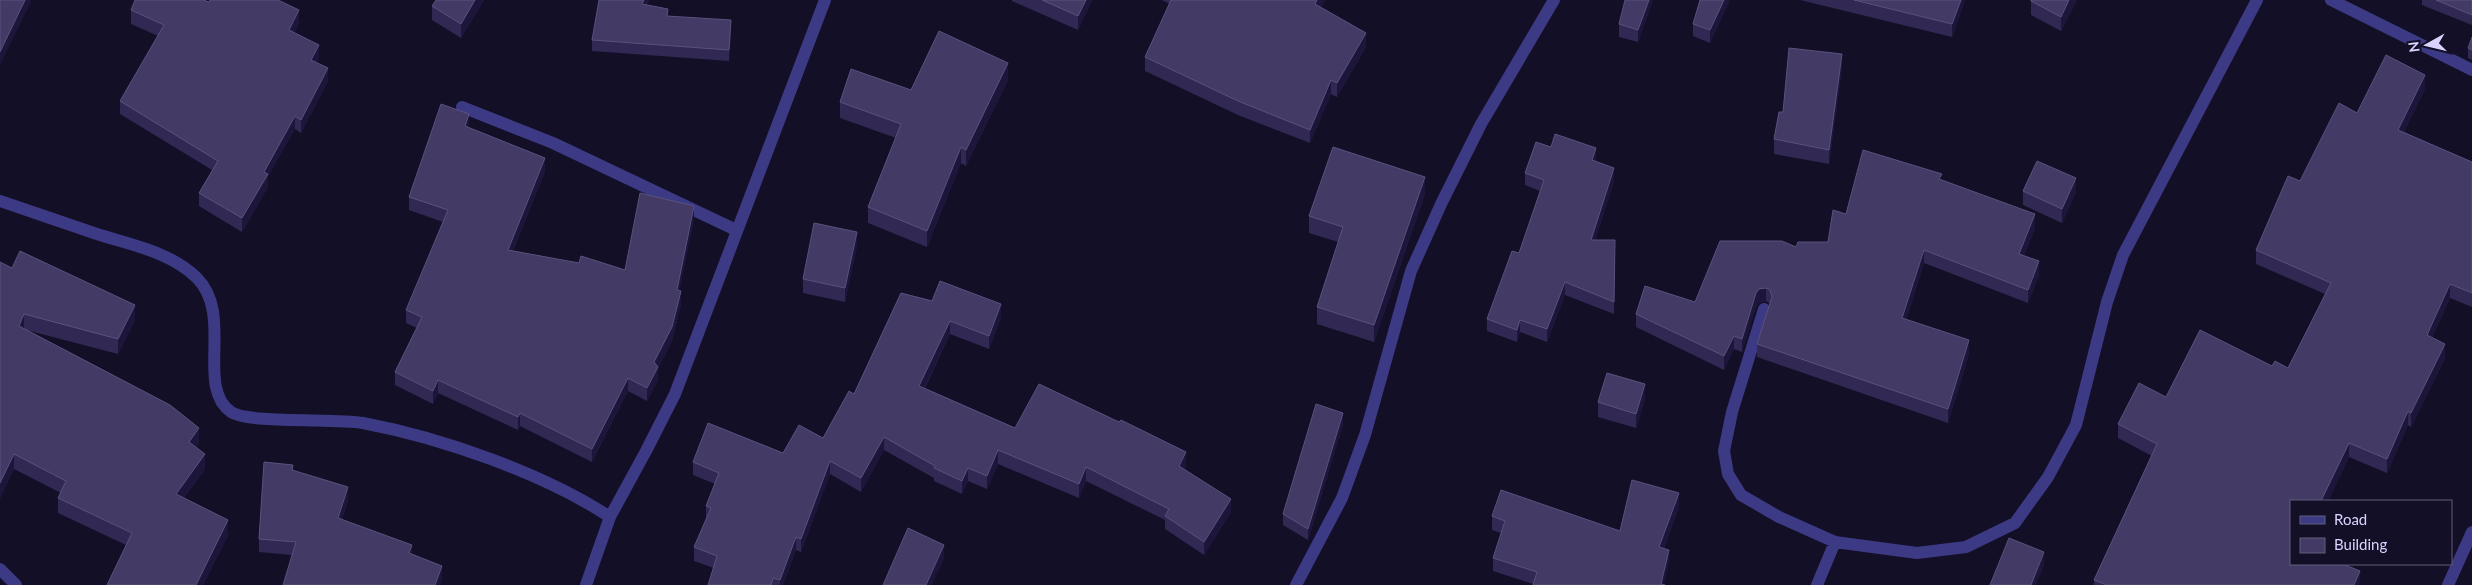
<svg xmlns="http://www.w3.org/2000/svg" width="2472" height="585" viewBox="0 0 2472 585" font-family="Lato,sans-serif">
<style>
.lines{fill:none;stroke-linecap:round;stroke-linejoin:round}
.minor{stroke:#3d3a85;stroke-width:12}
.wall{fill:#312854}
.shaded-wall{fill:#1d163a}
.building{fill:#433a66;stroke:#5a527e}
</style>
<rect width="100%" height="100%" fill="#130f26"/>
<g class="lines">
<path class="minor" d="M2331 0 2472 70
M462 107 553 143 736 230
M0 201C32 212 65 223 97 234 131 245 171 252 197 278 234 315 195 387 231 412 249 424 336 418 363 423 442 438 543 473 610 517
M1764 309 1732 412 1724 451 1728 474 1741 495 1779 517 1835 542
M0 569 16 585
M586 585 610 517 646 451 675 394 825 0
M1296 585 1342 498 1365 435 1411 271 1442 202 1481 124 1554 0
M1817 585 1835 542 1917 553 1966 547 2015 523 2048 477 2076 425 2107 302 2123 255 2257 0
M2448 585 2472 532"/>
</g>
<path class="wall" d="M436 0H484L461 38 432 20V6Z
M1012 0H1092L1078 30 1012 1Z
M1162 0H1325L1321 7 1366 47 1337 97 1331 94 1310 143 1238 115 1145 71V57L1170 4Z
M1653 0 1638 42 1619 37V24Z
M1730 0 1710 43 1693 36V24Z
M1800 0H1965L1952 37Z
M2031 0H2077L2061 31 2031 15Z
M2422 0H2472V25L2422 5Z
M209 2 299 23 294 33 319 58 316 62 328 81 301 133 295 129 268 176V187L242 232 199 206V193L212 170 120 114V101L158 36 131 24V10Z
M647 5 668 16 731 32 729 61 592 51V40Z
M2472 37V60L2468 58V48Z
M1842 68 1829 164 1774 154V139Z
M1008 80 966 166 961 163 927 247 868 223V207L896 138 840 118V102L911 90Z
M2425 89 2404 132 2472 162V307L2450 298 2432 338 2445 358 2411 427 2408 425 2387 473 2349 457 2328 501H2291V564L2360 585H2094V580L2152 456 2118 438V424L2166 397 2272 366 2288 368 2325 294 2256 264V250L2300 181 2357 113Z
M469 128 545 171 513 251 579 263 625 270 694 219 679 290 681 304 672 341 658 368V380L647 401 628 391 592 462 520 426 518 430 438 393 433 404 395 385V372L417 328 406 323V310L443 222 409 210V197Z
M1596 160V162L1614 181 1595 240H1615L1614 314 1565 295 1547 342 1520 332 1517 342 1487 331V319L1519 253 1540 191 1525 185V173Z
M1942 180 2035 228 2024 255 2039 275 2028 303 1924 263 1906 320 1969 354 1948 423 1757 357V344L1770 304 1766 301 1759 303 1756 307 1742 352 1734 349 1724 370 1636 327V314L1695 302 1796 247 1828 242 1846 214Z
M2023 191 2076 192 2062 223 2023 205Z
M1425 194 1374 342 1317 324V307L1338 242 1309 233V216Z
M857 246 845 302 803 293V279Z
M0 262 12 268 135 320 118 354 26 330 199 443 196 447 205 469 184 498 228 535 203 585H107L126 545 58 513V498L61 493 14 469 0 498Z
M901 293 1001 317 989 349 950 334 925 388 1015 428 1186 466 1184 469 1231 512 1204 555 1165 529V520L1086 481 1079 498 998 464 987 489 968 481 962 494 934 481V478L884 450 861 492 830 474 801 552 796 550 783 585H708L714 568 694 561V547L706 519V506L715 484 693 475V462L783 453 823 438 854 394Z
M1645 399 1636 428 1598 417V402Z
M1343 424 1308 540 1283 525V514Z
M293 470 348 500 342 519 412 554 442 580 292 555 259 552V539Z
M1679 507 1664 548 1669 563 1533 584 1493 571V558L1501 533 1492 530V516L1620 531Z"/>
<path class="shaded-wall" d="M25 0H31V2L0 65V52Z
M475 0H484L461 38V24Z
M644 0H650L642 15V4Z
M1086 0H1092L1078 30V16Z
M1317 0H1325L1315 18V4Z
M1649 0H1653L1638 42V30Z
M1724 0H1730L1710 43V30Z
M1961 0H1965L1952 37V24Z
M2069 0H2077L2061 31V17Z
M299 10V23L289 43V30Z
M731 20V32L729 61V50Z
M1366 33V47L1337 97V83Z
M319 45V58L311 73V60Z
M1842 54V68L1829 164V150Z
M1008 63V80L966 166V150Z
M328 68V81L301 133V120Z
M2425 75V89L2398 144V130Z
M1331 80V94L1310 143V130Z
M469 114V127L465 140V126Z
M295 116V129L268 176V187L242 232V218L264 172Z
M961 147V163L927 247V231Z
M1596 148V160L1592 173V160Z
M545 158V171L508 263V250Z
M1614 168V181L1591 252V240Z
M1425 177V194L1374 342V325Z
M2076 178V192L2062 223V209Z
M694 206V219L677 303V290Z
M2035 214V228L2019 267V254Z
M857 232V246L845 302V288Z
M1924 250V263L1902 332V318Z
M2039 261V275L2028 303V290Z
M1565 282V295L1547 342V329Z
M2450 284V298L2427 349V335Z
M1766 288V301L1759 303 1756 307 1742 352V339L1756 293 1759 289Z
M681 291V304L672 341 658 368V380L647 401V388L654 362Z
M1001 304V317L989 349V336Z
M135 305V320L118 354V339Z
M24 314V329L19 326Z
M1520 320V332L1517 342V330Z
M950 321V334L919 399V386Z
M1734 336V349L1724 370V356Z
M1969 340V354L1948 423V409Z
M2445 344V358L2411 427V413Z
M628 378V391L592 462V449Z
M438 380V393L433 404V391Z
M1645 384V399L1636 428V414Z
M2408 411V425L2387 473V459Z
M520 413V426L518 430V417Z
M1343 413V424L1308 540V529Z
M199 428V443L189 457V442Z
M884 437V450L861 492V478Z
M2349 443V457L2328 501H2321Z
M998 450V464L987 489V476Z
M1186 452V466L1179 479V466Z
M14 454V469L0 498V483Z
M205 454V469L176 509V494Z
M830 461V474L801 552V539Z
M1086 467V481L1079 498V484Z
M968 468V481L962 494V481Z
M348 487V500L338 531V518Z
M1679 493V507L1659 561V547Z
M1231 499V512L1204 555V542Z
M228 520V535L203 585H196Z
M796 537V550L783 585H780V580Z
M412 545V558L409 553Z
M944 545V559L932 585H926Z
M1669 550V563L1664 585H1661Z
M2044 552V566L2036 585H2031Z
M442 566V580L440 585H435Z
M2360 571V585H2354Z"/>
<path class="building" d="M0 0H25L0 52Z
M135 0H203L209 2 210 0H278L299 10 289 30 319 45 311 60 328 68 301 120 295 116 264 172 268 174 242 218 199 193 218 161 120 101 164 25 131 10Z
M436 0H475L461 24 432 6Z
M599 0H644L642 4 668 9 667 16 731 20 729 50 592 40Z
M1042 0H1086L1078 16Z
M1171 0H1317L1315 4 1366 33 1337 83 1331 80 1310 130 1238 101 1145 57Z
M1625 0H1649L1638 30 1619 24Z
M1700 0H1724L1710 30 1693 24Z
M1854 0H1961L1952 24Z
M2031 0H2069L2061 17 2031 1Z
M2436 0H2472V15Z
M939 31 1008 63 966 150 961 147 927 231 868 207 901 124 840 102 851 69 911 90Z
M2472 37V50L2468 48Z
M1789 48 1842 54 1829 150 1774 139 1779 112H1783Z
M2386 55 2425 75 2398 130 2472 162V293L2450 284 2427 335 2445 344 2411 413 2408 411 2387 459 2349 443 2321 501H2291V564H2343L2360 571 2354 585H2107L2094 580 2157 444 2118 424 2139 383 2166 397 2200 330 2272 366 2275 361 2288 368 2331 283 2256 250 2288 176 2300 181 2339 103 2357 113Z
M441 104 469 114 465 126 545 158 508 250 579 263 581 256 625 270 640 193 694 206 677 290 681 291 672 327 654 362 658 367 647 388 628 378 592 449 520 413 518 417 438 380 433 391 395 372 422 317 406 310 448 210 409 197Z
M1555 134 1596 148 1592 160 1614 168 1591 240H1615L1614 302 1565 282 1547 329 1520 320 1517 330 1487 319 1512 251 1519 253 1544 180 1525 173 1536 142 1551 147Z
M1333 147 1425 177 1374 325 1317 307 1343 227 1309 216Z
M1863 150 1942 174 1939 179 2035 214 2019 254 2039 261 2028 290 1924 250 1902 318 1969 340 1948 409 1757 344 1772 297 1770 290 1766 288 1759 289 1756 293 1742 339 1734 336 1724 356 1636 314 1645 286 1695 302 1720 241H1782L1796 247 1798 242H1828L1833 210 1846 214Z
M2037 161 2076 178 2062 209 2023 191Z
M814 223 857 232 845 288 803 279Z
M20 251 135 305 118 339 24 314 19 326 170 405 199 428 189 442 205 454 176 494 228 520 196 585H107L132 533 58 498 66 481 14 454 0 483V262L12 268Z
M940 281 1001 304 989 336 950 321 919 386 1015 428 1039 384 1119 422 1121 420 1186 452 1179 466 1231 499 1204 542 1165 516 1169 509 1086 467 1079 484 998 450 987 476 968 468 962 481 934 468 935 466 884 437 861 478 830 461 801 539 796 537 780 580 773 578 771 585H708L717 556 694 547 711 508 706 506 719 473 693 462 708 423 783 453 799 425 823 438 849 391 854 394 901 293 932 301Z
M1607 373 1645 384 1636 414 1598 402Z
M1316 404 1343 413 1308 529 1283 514Z
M264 462 293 465 292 470 348 487 338 518 412 545 409 553 442 566 435 585H283L296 542 259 539Z
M1632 480 1679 493 1659 547 1669 550 1661 584 1665 585H1533L1537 572 1493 558 1505 521 1492 516 1501 490 1620 531Z
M908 528 944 545 926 585H883Z
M2009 538 2044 552 2031 585H1990Z"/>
<rect x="2290" y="500" width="162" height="65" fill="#130f26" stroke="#625e7d"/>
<rect x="2300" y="516" width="25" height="8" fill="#3d3a85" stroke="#625e7d"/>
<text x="2334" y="525" font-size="15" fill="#d9d4ff">Road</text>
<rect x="2300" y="538" width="25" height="15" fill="#433a66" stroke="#625e7d"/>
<text x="2334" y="550" font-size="15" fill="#d9d4ff">Building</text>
<g transform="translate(2427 45) rotate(262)" stroke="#130f26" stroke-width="4" paint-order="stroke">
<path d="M0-4L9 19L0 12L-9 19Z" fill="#d9d4ff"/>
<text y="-8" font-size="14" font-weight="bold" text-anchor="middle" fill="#d9d4ff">N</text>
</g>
</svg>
